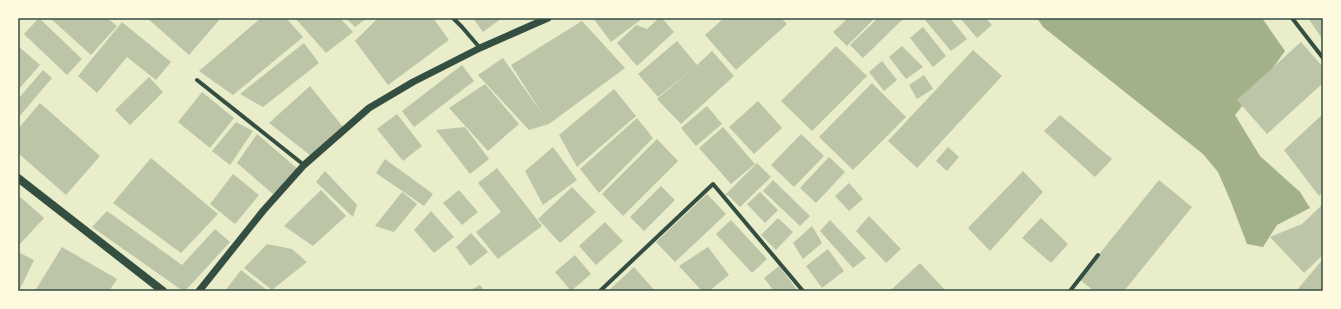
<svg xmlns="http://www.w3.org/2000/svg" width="1341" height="309" viewBox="0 0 1341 309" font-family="Lora,serif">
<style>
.water{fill:#a3b18a}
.building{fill:#bcc5a7}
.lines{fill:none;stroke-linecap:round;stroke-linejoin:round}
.minor{stroke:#344e41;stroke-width:4}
.tertiary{stroke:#344e41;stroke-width:7}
.secondary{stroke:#344e41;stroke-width:8}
.neatline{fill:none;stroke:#344e41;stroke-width:1.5}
</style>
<rect width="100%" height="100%" fill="#e9edc9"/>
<path class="water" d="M1037 18H1262L1285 51 1275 65 1235 115 1260 156 1300 192 1310 208 1277 225 1263 247 1247 244 1231 202 1218 172 1203 154 1043 27Z"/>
<path class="building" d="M39 18 82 59 67 75 24 34Z
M50 18H107L117 26 91 55Z
M147 18H221L189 55Z
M261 18H286L303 37 233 95 199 71Z
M295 18H340L353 32 326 53Z
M346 18H367L355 27Z
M378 18H433L449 40 388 85 355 41Z
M473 18H502L483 32Z
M593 18H643L611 42Z
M659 18H662L674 32 637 66 617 43 636 25 647 29Z
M724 18H781L787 24 736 70 705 35Z
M848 18H875L847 46 833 32Z
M878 18H904L863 58 850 45Z
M927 18H950L967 39 951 51 925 20Z
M960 18H986L992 25 977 38Z
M1308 18H1323V40Z
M582 21 625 68 549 124 529 130 478 75 503 58 543 115 511 65Z
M122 22 171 62 156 80 127 57 97 93 78 76Z
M923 27 946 56 933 67 910 38Z
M677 41 697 65 712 51 734 76 681 124 657 99 695 67 658 97 638 74Z
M1301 42 1323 67V83L1267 134 1237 100Z
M304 43 319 63 263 107 240 94Z
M18 46 40 65 18 90Z
M836 46 867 76 812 131 781 101Z
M902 46 923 67 906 79 889 57Z
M973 50 1002 76 917 168 888 141Z
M882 61 897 80 884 91 869 72Z
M462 65 474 81 414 127 402 111Z
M43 70 52 78 18 118V99Z
M924 75 933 89 917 99 909 85Z
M149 77 163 92 130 125 115 110Z
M872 83 906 117 853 170 819 137Z
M485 84 519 124 488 151 449 108Z
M310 86 343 127 310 155 269 123Z
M614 89 636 116 577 167 559 135Z
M202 92 234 118 210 148 178 122Z
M758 101 782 128 754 154 729 127Z
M40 103 100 156 66 195 18 153V129Z
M707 106 722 124 696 146 681 128Z
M397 114 422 146 403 161 377 129Z
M1323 114V191L1319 196 1284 150Z
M1060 115 1112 159 1095 177 1044 131Z
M637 118 653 138 599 193 580 169Z
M236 122 253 131 230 165 212 151Z
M465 127 489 159 470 174 436 130Z
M723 127 755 164 731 184 699 148Z
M257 134 299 170 273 194 237 163Z
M801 134 824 156 794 187 771 165Z
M657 139 678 161 623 216 602 194Z
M553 147 577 180 543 205 525 171Z
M948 147 959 157 947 171 936 161Z
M829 157 845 172 816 203 800 188Z
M151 158 218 214 181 253 113 203Z
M385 159 433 194 424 206 376 173Z
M757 163 771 177 740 207 728 195 724 196Z
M497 168 542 226 498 259 476 232 501 212 478 183Z
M325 171 357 205 353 217 316 182Z
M1023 171 1043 192 990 251 968 228Z
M233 174 259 195 235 224 210 204Z
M773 180 810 216 800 226 763 191Z
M1159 180 1192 207 1124 291H1094L1079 279Z
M849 183 863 199 849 211 835 196Z
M661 186 675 200 644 231 630 217Z
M572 187 596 212 560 243 538 219Z
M321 190 346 216 313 246 284 226Z
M459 190 478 212 462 225 443 203Z
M402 192 417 204 394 232 375 226Z
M760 192 778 210 765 223 747 204Z
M707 194 726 214 675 262 656 242Z
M18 195 44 218 20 244 18 242Z
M1322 205 1323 207V255L1304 273 1270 237 1302 224Z
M107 211 182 265 215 229 230 242 185 291H183L92 227Z
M431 211 454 237 434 253 414 230Z
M869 216 901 249 886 263 856 231Z
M778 218 793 232 776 250 761 235Z
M1041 218 1068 244 1051 263 1022 238Z
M731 220 767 259 752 273 716 234Z
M830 220 866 258 853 268 820 231Z
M605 222 623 241 596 265 579 246Z
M812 226 822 243 803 259 793 243Z
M471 233 488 252 470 266 456 247Z
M267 244 292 249 307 262 272 290 244 268Z
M62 247 117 279 109 291H35Z
M708 247 729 275 709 291H702L679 266Z
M828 249 844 271 822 288 806 266Z
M18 252 34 260 19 291H18Z
M575 255 591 274 571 291 555 272Z
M1323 259V291H1297V290Z
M920 263 946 291H890Z
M779 266 798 291H774L764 278Z
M634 267 655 291H608Z
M241 270 268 291H225Z
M480 285 485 291H469Z"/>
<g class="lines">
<path class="minor" d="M453 18 462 27 480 48
M1292 18 1323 58
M197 80 304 165
M600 291 713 184 803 291
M1070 291 1098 255"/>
<path class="tertiary" d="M199 291 263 211 304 165 369 108 413 82 480 48 548 18"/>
<path class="secondary" d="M18 178 163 291"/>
</g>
<rect width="1341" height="309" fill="none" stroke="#fefae0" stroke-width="38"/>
<rect x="19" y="19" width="1303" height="271" class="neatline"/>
</svg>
